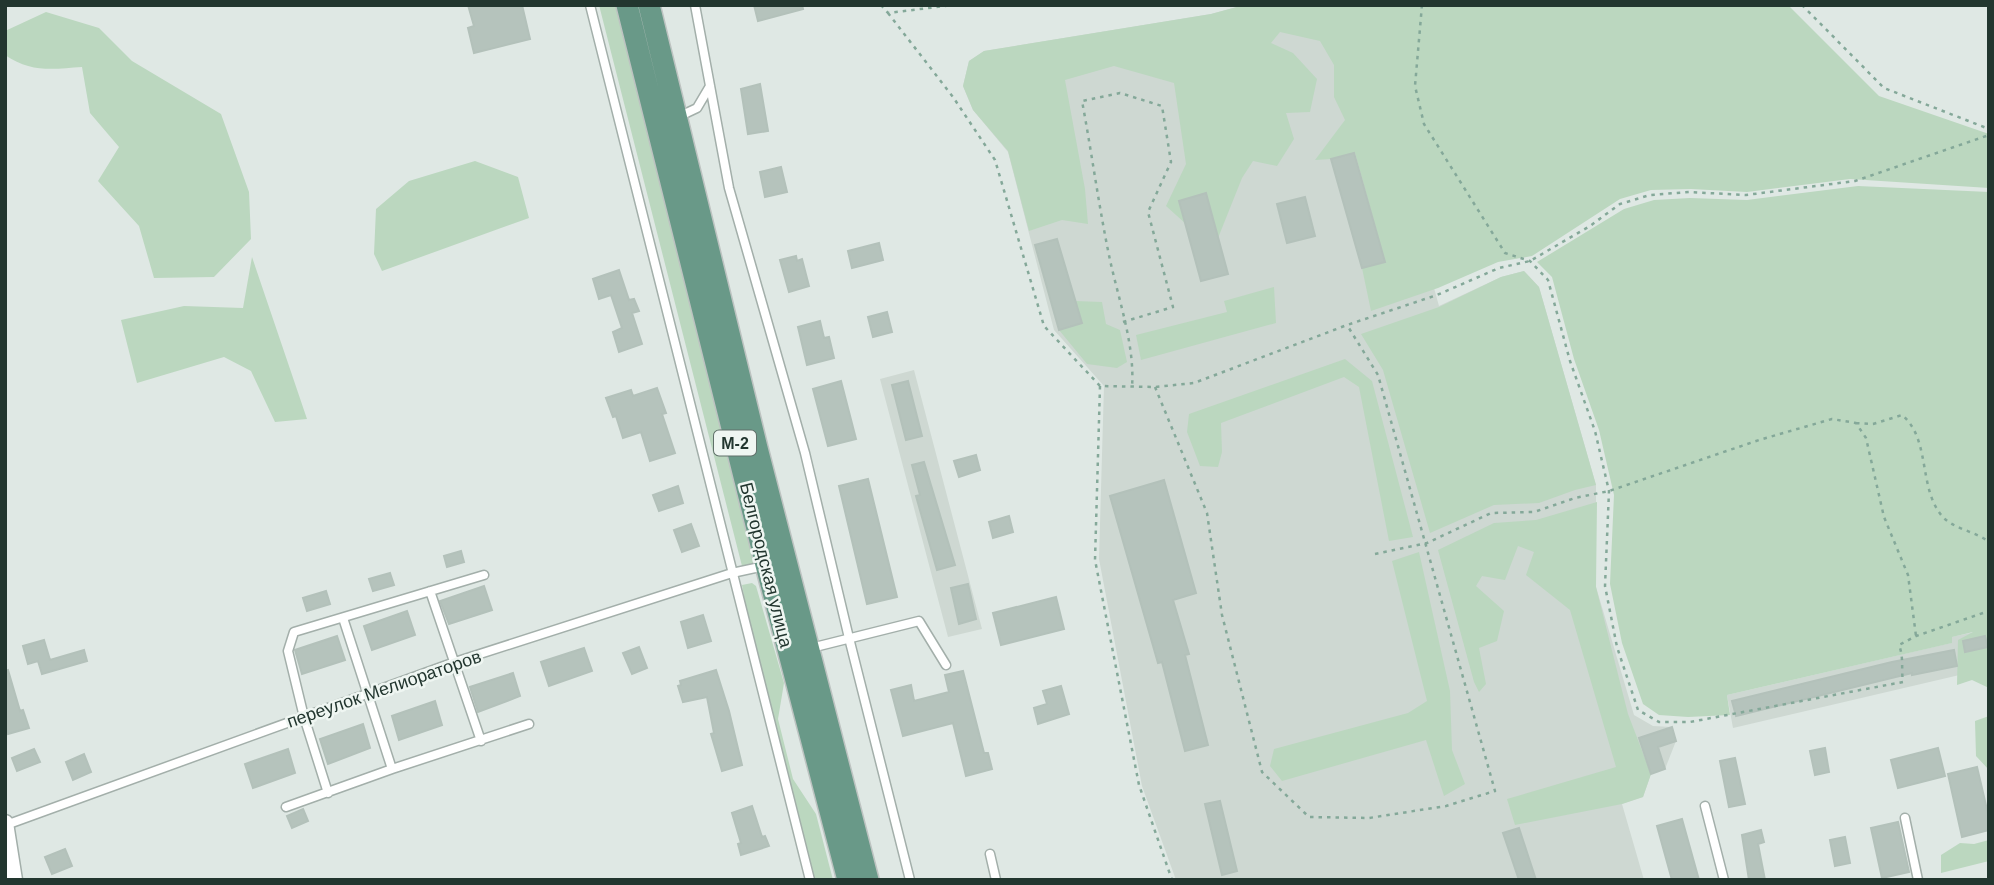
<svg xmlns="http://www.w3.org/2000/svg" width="1994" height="885" viewBox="0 0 1994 885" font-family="Arial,sans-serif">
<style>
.built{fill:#ced8d2}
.green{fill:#bbd7bf}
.building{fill:#b5c3bc;stroke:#b3c1ba;stroke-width:2}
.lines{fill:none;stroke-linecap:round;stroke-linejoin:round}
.lane-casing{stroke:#a3afaa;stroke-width:11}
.street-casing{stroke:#a3afaa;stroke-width:19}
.primary-casing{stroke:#bdc3c1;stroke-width:24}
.path{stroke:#84a899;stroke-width:2.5;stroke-dasharray:3.5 5;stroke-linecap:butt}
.lane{stroke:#fff;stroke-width:8}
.street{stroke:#fff;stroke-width:16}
.primary{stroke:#699988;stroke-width:21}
.labels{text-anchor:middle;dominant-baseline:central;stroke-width:5;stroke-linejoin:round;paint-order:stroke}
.shield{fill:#eff6f2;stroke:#60706a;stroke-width:2}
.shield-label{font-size:16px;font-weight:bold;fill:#22362f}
.street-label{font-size:18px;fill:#22362f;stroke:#eff6f2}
</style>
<rect width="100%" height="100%" fill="#dfe8e4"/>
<path class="built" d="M1244 5H1356L1439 306 1501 277 1524 271 1539 287 1596 485V587L1634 715 1653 726 1672 727 1676 741 1665 769 1651 774 1643 797 1622 804 1644 880H1176L1142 786 1099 559 1104 386 1054 330 1008 152 973 110 963 86 969 61 984 51 1211 14Z
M914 370 982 629 948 637 880 379Z
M1989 629 1968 673 1733 728 1727 695 1951 643V637Z"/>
<path class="green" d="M599 5H618L757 555 753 565 742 566Z
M1244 5H1788L1879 96 1989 134V188L1850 179 1747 192 1691 189 1651 190 1620 199 1532 256 1498 262 1438 288 1371 311 1362 268 1385 261 1355 153 1331 159 1315 160 1345 120 1334 97V65L1320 41 1280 32 1271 43 1293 53 1317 79 1310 112 1286 113 1294 139 1277 166 1253 161 1242 178 1218 238 1186 224 1166 206 1186 164 1174 83 1114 66 1065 80 1085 189 1088 224 1062 220 1029 231 1008 151 973 110 963 86 969 61 984 51 1211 14Z
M46 12 99 28 132 61 221 114 249 192 251 239 214 277 154 278 139 226 98 181 119 147 90 113 82 67C53 69 31 73 5 55V31Z
M475 161 518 177 529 218 382 271 374 254 376 209 409 181Z
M1858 186 1989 192V688L1972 680 1957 685 1958 640 1973 632 1952 637V643L1727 695 1730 715 1688 717 1659 715 1643 704 1622 643 1610 584 1614 495 1599 430 1574 359 1552 277 1537 262 1624 209 1654 200 1690 198 1747 200Z
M252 257 307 419 275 422 251 371 224 357 137 383 121 320 184 306 243 308Z
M1524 271 1539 287 1596 485 1575 490 1539 503 1494 505 1430 533 1383 370 1361 334 1439 307 1501 277Z
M1274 287 1276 323 1141 360 1136 335 1227 312 1224 301Z
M1075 301 1102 302 1106 324 1120 330 1127 362 1117 368 1087 364 1059 330Z
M1345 359 1372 381 1413 537 1389 541 1359 387 1344 377 1221 423 1222 452 1218 467 1200 466 1187 432 1189 414Z
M1597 502 1596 587 1628 714 1651 774 1643 797 1622 804 1515 825 1507 799 1616 767 1570 610 1526 575 1534 552 1518 546 1505 580 1482 576 1476 586 1504 611 1497 641 1479 648 1486 684 1479 692 1474 682 1438 550 1494 523 1536 520Z
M1419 552 1450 691 1452 750 1465 784 1444 796 1426 740 1282 781 1270 766 1274 749 1408 713 1427 701 1392 561Z
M752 583 756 586 784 683 778 719 793 779 816 814 833 880H811L757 671 742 585Z
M1989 716V770L1976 756 1975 721Z
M1989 840V861L1941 873V855L1960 843 1974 844Z"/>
<path class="building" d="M468 5H522L530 39 474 53 468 28 474 26Z
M754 5H802L803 9 758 21Z
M760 84 768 131 748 134 741 89Z
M1354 153 1385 262 1362 268 1331 159Z
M781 167 787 192 765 197 760 172Z
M1206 193 1228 274 1201 281 1179 201Z
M1305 197 1315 236 1287 243 1277 204Z
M1057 239 1082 323 1059 330 1035 245Z
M879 243 883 260 852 268 848 251Z
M796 256 797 261 802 259 809 286 789 292 780 260Z
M619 270 629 300 634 299 639 311 632 313 642 344 619 352 613 332 622 328 611 295 599 299 593 279Z
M887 312 892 332 873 337 868 317Z
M820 321 824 338 829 337 834 358 807 365 798 327Z
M841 381 856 439 828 446 813 389Z
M908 381 922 436 906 440 892 385Z
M657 388 666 413 662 414 675 453 650 461 641 432 623 438 616 416 613 417 606 398 631 390 633 396Z
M976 455 980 470 959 477 954 461Z
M924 462 955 565 937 570 916 496 920 495 912 465Z
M868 479 897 597 867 604 839 486Z
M1164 480 1196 593 1173 600 1189 654 1185 655 1208 745 1185 751 1162 662 1158 663 1110 496Z
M678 486 683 503 659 511 653 495Z
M1009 516 1013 532 993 538 989 522Z
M691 524 699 546 682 552 674 530Z
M461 551 464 562 447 567 444 556Z
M390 573 394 585 373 591 369 579Z
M968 584 976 619 959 624 951 588Z
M484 586 492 610 449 624 440 601Z
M326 591 330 604 307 611 303 598Z
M1056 597 1064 629 1001 645 993 613Z
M407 611 415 635 372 650 364 626Z
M703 615 711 641 688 648 681 622Z
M337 636 345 660 302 674 295 650Z
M1985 636 1988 647 1965 652 1963 641Z
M44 640 50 660 84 650 87 661 42 674 38 661 28 664 23 646Z
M639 647 647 668 632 674 623 653Z
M584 648 592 671 549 686 541 662Z
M1954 650 1957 666 1912 675V673L1736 716 1732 701 1892 662Z
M8 670 20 711 23 710 29 728 8 734 5 725V671Z
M716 670 729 711 742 765 722 771 711 734 714 733 707 697 683 702 678 686 681 685 680 681Z
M963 671 984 753H988L992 769 966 776 953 723 903 736 891 690 911 685 914 701 949 692 945 675Z
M513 673 520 696 478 712 470 687Z
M1061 686 1069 714 1038 724 1034 708 1047 704 1043 691Z
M435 701 442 725 399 740 392 716Z
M363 724 370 748 328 764 320 739Z
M1672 727 1676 741 1658 747 1665 769 1651 774 1639 738Z
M1825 748 1829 772 1815 775 1810 751Z
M1938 748 1945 776 1898 788 1891 760Z
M34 749 40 762 17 771 12 758Z
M288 749 295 773 253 788 245 764Z
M84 754 91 772 73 780 66 762Z
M1735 758 1745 804 1729 807 1720 761Z
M1977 767 1989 818V830L1962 837 1948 774Z
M1220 801 1237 871 1222 875 1205 804Z
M752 806 762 837 765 836 769 846 741 855 738 844 741 843 732 813Z
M303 809 308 821 292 828 287 816Z
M1682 819 1699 880H1672L1657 826Z
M1898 822 1909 872 1882 878 1871 828Z
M1519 828 1536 880H1519L1503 833Z
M1761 830 1764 842 1758 844 1765 880H1749L1742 835Z
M1845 837 1850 863 1835 866 1830 840Z
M65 849 72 866 52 874 45 857Z"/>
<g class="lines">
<defs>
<path id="lane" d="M590 5 810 880
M695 5 729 188 805 453 849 638 910 880
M678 117 697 108 710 86
M430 591 481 741
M343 618 392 769
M811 648 919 621 946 665
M328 793 304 717 288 651 294 632 484 575
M1705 806 1724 880
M286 807 392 769 529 724
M1905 818 1918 880
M6 825 455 662 732 573 765 566
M990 854 996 880"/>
<path id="street" d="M5 823 14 880"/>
<path id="primary" d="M627 5 766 565 848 880
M649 5 757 448 868 880"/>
</defs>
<use href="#lane" class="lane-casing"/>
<use href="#street" class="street-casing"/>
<use href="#primary" class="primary-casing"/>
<path class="path" d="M881 5 888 13 953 5
M1422 5 1415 86 1424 124 1505 253 1530 261 1548 280 1570 361 1595 431 1609 491 1605 586 1617 647 1638 710 1659 722H1690L1903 682C1901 669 1904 658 1899 645L1916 636 1989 611
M1802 5 1884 88 1989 129
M888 13 953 97 995 160 1044 326 1100 386 1155 387 1194 383 1347 325 1437 295 1499 268 1530 261 1590 226 1620 204 1650 195 1689 192 1746 195 1855 181 1989 135
M1123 322 1173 307 1148 212 1171 162 1162 106 1120 93 1082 101C1092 154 1099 208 1110 260 1119 301 1135 346 1132 387
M1100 386 1095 560 1139 785 1172 880
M1155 387 1207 513 1222 615 1262 772 1309 817 1369 818 1446 806 1495 791 1378 375 1347 325
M1856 423 1873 424 1902 415C1931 439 1918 488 1942 516 1953 529 1975 531 1989 542
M1375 554 1427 543 1491 513 1534 512 1575 498 1609 491 1759 440 1832 419 1856 423 1866 438 1884 517 1908 575 1916 636"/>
<use href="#lane" class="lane"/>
<use href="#street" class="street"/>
<use href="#primary" class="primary"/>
</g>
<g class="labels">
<rect class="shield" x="714" y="430.5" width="42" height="25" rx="5"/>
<g class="shield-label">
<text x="735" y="443">М-2</text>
</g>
<g class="street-label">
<text transform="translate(766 565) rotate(76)">Белгородская улица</text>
<text transform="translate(384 689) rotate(-19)">переулок Мелиораторов</text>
</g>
</g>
<rect width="1994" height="885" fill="none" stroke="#22362f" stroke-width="14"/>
</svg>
